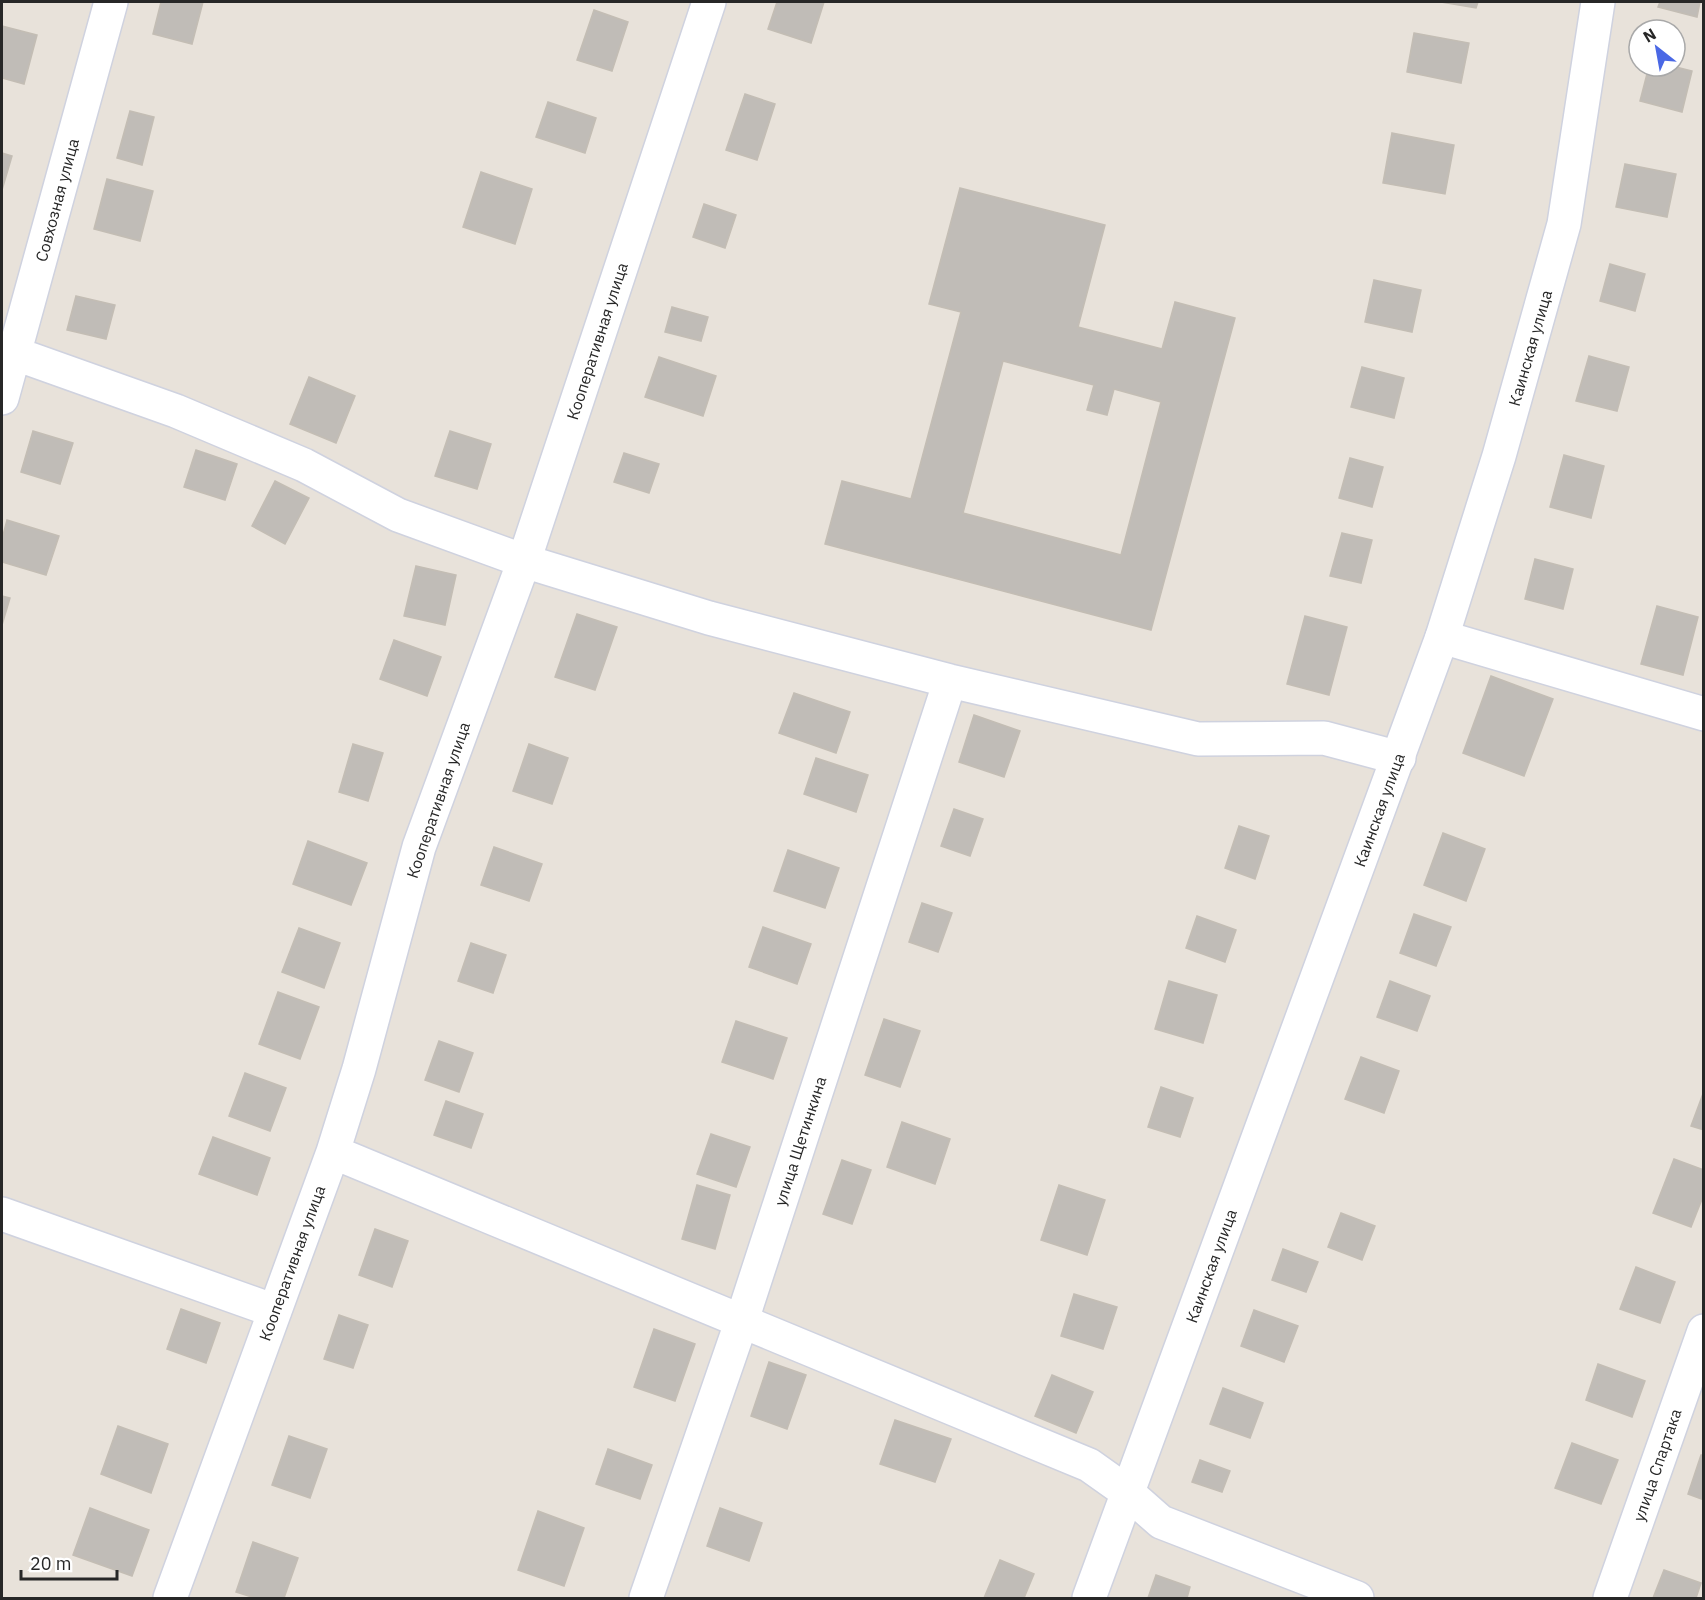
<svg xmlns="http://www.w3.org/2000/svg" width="1705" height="1600" viewBox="0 0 1705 1600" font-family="'IBM Plex Sans',sans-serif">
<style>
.building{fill:#c0bcb7;stroke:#c3bdb4;stroke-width:1.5;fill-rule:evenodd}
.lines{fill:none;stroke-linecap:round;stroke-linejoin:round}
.street-casing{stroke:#cfd2df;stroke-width:36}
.secondary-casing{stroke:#cfd2df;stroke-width:36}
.street{stroke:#fff;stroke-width:33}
.secondary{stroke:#fff;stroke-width:33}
.labels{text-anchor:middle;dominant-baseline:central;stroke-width:4.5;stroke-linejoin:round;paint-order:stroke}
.street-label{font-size:16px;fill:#272727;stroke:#fff}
</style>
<rect width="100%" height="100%" fill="#e8e2da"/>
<path class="building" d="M161 2H203L192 44 153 34Z
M777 2H824L811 43 768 29Z
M1441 2H1478L1476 8Z
M1660 2H1700L1697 17 1658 7Z
M594 10 628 22 612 71 577 60Z
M2 26 37 35 24 84 2 78Z
M1414 33 1469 43 1461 83 1407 72Z
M1649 66H1672L1692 71 1682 112 1640 101Z
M745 94 775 104 757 160 726 150Z
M548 102 596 118 585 153 536 137Z
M130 111 154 117 142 165 117 158Z
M1392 133 1454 145 1445 194 1383 183Z
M2 153 12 156 2 190Z
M1625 164 1676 174 1667 217 1616 207Z
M481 172 532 189 515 244 463 227Z
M107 179 153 191 140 241 94 229Z
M960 188 1105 225 1078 327 1162 349 1175 302 1235 318 1151 630 825 544 842 481 911 499 961 312 929 304ZM1003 361 1094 385 1087 410 1107 415 1114 389 1161 402 1121 555 963 513Z
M704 204 736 215 725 248 693 237Z
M1610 264 1645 274 1635 311 1600 301Z
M1374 280 1421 290 1412 332 1365 322Z
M76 296 115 305 106 339 67 330Z
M672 307 708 317 701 341 665 332Z
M1589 356 1629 367 1617 411 1576 401Z
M659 357 716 376 703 416 645 397Z
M1362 367 1404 378 1394 418 1351 407Z
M309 377 355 396 336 443 290 424Z
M33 431 73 443 60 484 21 472Z
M450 431 491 444 477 489 435 476Z
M196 450 237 464 225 500 184 487Z
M624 453 659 464 649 493 614 482Z
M1564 455 1604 466 1591 518 1550 507Z
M1350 458 1383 467 1372 507 1339 498Z
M275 481 309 498 285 544 252 526Z
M7 520 59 536 46 575 2 562V539Z
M1342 533 1372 540 1361 583 1330 576Z
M1535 559 1573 569 1563 609 1525 599Z
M416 566 456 575 445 625 404 616Z
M2 596 10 598 2 625Z
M1657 606 1698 617 1683 675 1641 664Z
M577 614 617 627 595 690 555 677Z
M1305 616 1347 627 1329 695 1287 684Z
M394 640 441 657 427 696 380 679Z
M1491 676 1553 699 1524 776 1463 753Z
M794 693 850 712 836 753 779 733Z
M974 715 1020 731 1004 777 959 762Z
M353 744 383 753 368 801 339 792Z
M529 744 568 758 552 804 513 791Z
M816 758 868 775 856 812 804 794Z
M954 809 983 819 970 856 941 846Z
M1239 826 1269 836 1255 879 1225 868Z
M1443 833 1485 849 1466 901 1424 885Z
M308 841 367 863 351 905 293 884Z
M494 847 542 864 529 901 481 885Z
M788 850 839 868 825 908 774 891Z
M922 903 952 913 938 952 909 942Z
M1414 914 1451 927 1436 966 1400 953Z
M1197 916 1236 930 1225 962 1186 948Z
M763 927 811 944 797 984 749 967Z
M299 928 340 943 324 988 282 972Z
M471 943 506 955 493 993 458 981Z
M1169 981 1217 995 1203 1043 1155 1029Z
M1390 981 1430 996 1417 1031 1377 1017Z
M278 992 319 1007 300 1059 259 1044Z
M884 1019 920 1031 900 1087 865 1075Z
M736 1021 787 1038 773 1079 722 1062Z
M439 1041 473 1053 459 1092 425 1080Z
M1361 1057 1399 1071 1384 1113 1345 1099Z
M245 1073 286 1088 270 1131 229 1116Z
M1161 1087 1193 1098 1180 1137 1148 1127Z
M1704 1091V1130L1691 1126Z
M446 1101 483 1114 471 1148 434 1135Z
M902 1122 950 1139 935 1184 887 1167Z
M711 1134 750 1147 736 1187 697 1174Z
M213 1137 270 1158 257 1195 199 1174Z
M1674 1159 1704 1170V1194L1691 1227 1653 1213Z
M842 1160 871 1170 852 1224 823 1214Z
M697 1185 730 1195 715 1249 682 1239Z
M1059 1185 1105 1200 1087 1255 1041 1240Z
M1341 1213 1375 1226 1362 1260 1328 1247Z
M375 1229 408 1241 392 1287 359 1275Z
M1283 1249 1318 1262 1306 1292 1272 1280Z
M1636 1267 1675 1282 1660 1323 1620 1309Z
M1074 1294 1117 1307 1103 1349 1061 1336Z
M181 1309 220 1323 206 1363 167 1349Z
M1254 1310 1298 1326 1284 1362 1241 1346Z
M339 1315 368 1325 353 1368 324 1359Z
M654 1329 695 1344 675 1401 634 1387Z
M769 1362 806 1375 787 1429 751 1416Z
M1598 1364 1645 1381 1632 1417 1586 1400Z
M1052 1375 1093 1392 1076 1433 1035 1416Z
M1223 1388 1263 1403 1250 1438 1210 1424Z
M895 1420 951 1439 935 1482 880 1464Z
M118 1426 168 1444 151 1493 101 1474Z
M289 1436 327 1449 310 1498 272 1485Z
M1572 1443 1618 1460 1601 1504 1555 1488Z
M608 1449 652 1465 640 1499 596 1484Z
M1701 1455H1704V1500L1688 1494Z
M1200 1460 1230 1471 1222 1492 1192 1482Z
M90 1508 149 1530 132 1576 73 1555Z
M720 1508 762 1523 749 1561 707 1546Z
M538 1511 584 1528 564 1586 518 1570Z
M253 1542 298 1558 284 1598H255L236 1592Z
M1000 1560 1034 1574 1024 1598H984Z
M1664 1570 1701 1583 1696 1598H1653Z
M1156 1575 1190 1587 1187 1598H1148Z"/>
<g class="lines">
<defs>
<path id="street" d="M2 349 176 411 304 465 398 515 524 561 709 618 950 681 1198 739 1324 738 1399 758
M2 398 111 2
M1442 637 1704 714
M333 1152 1089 1465 1127 1492 1161 1522 1357 1598
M2 1214 275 1311
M170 1598 333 1152 359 1069 419 847 524 561 709 2
M646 1598 741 1323 950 681
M1610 1598 1704 1331"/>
<path id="secondary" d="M1089 1598 1442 637 1499 456 1564 224 1598 2"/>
</defs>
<use href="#street" class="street-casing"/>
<use href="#secondary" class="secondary-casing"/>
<use href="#street" class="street"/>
<use href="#secondary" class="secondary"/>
</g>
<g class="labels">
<g class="street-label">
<text transform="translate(57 200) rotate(-75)">Совхозная улица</text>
<text transform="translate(597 341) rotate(-72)">Кооперативная улица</text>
<text transform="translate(1530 348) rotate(-74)">Каинская улица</text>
<text transform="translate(438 800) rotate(-71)">Кооперативная улица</text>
<text transform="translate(1379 810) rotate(-70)">Каинская улица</text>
<text transform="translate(800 1141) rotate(-72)">улица Щетинкина</text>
<text transform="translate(292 1263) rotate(-70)">Кооперативная улица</text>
<text transform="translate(1211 1266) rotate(-70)">Каинская улица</text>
<text transform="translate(1657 1465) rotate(-71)">улица Спартака</text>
</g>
</g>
<rect width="1705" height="1600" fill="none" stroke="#272727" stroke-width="6"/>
<g transform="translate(1657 48) rotate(329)"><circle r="28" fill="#ffffff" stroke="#a9a9a9" stroke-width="1.5"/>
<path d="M0-4.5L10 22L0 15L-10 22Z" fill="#4a68e5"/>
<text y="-9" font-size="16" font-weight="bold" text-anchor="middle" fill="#272727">N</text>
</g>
<path d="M21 1570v9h96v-9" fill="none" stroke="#272727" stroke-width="3"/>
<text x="30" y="1570" font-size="18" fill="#272727" stroke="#ffffff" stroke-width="4.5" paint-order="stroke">20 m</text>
</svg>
